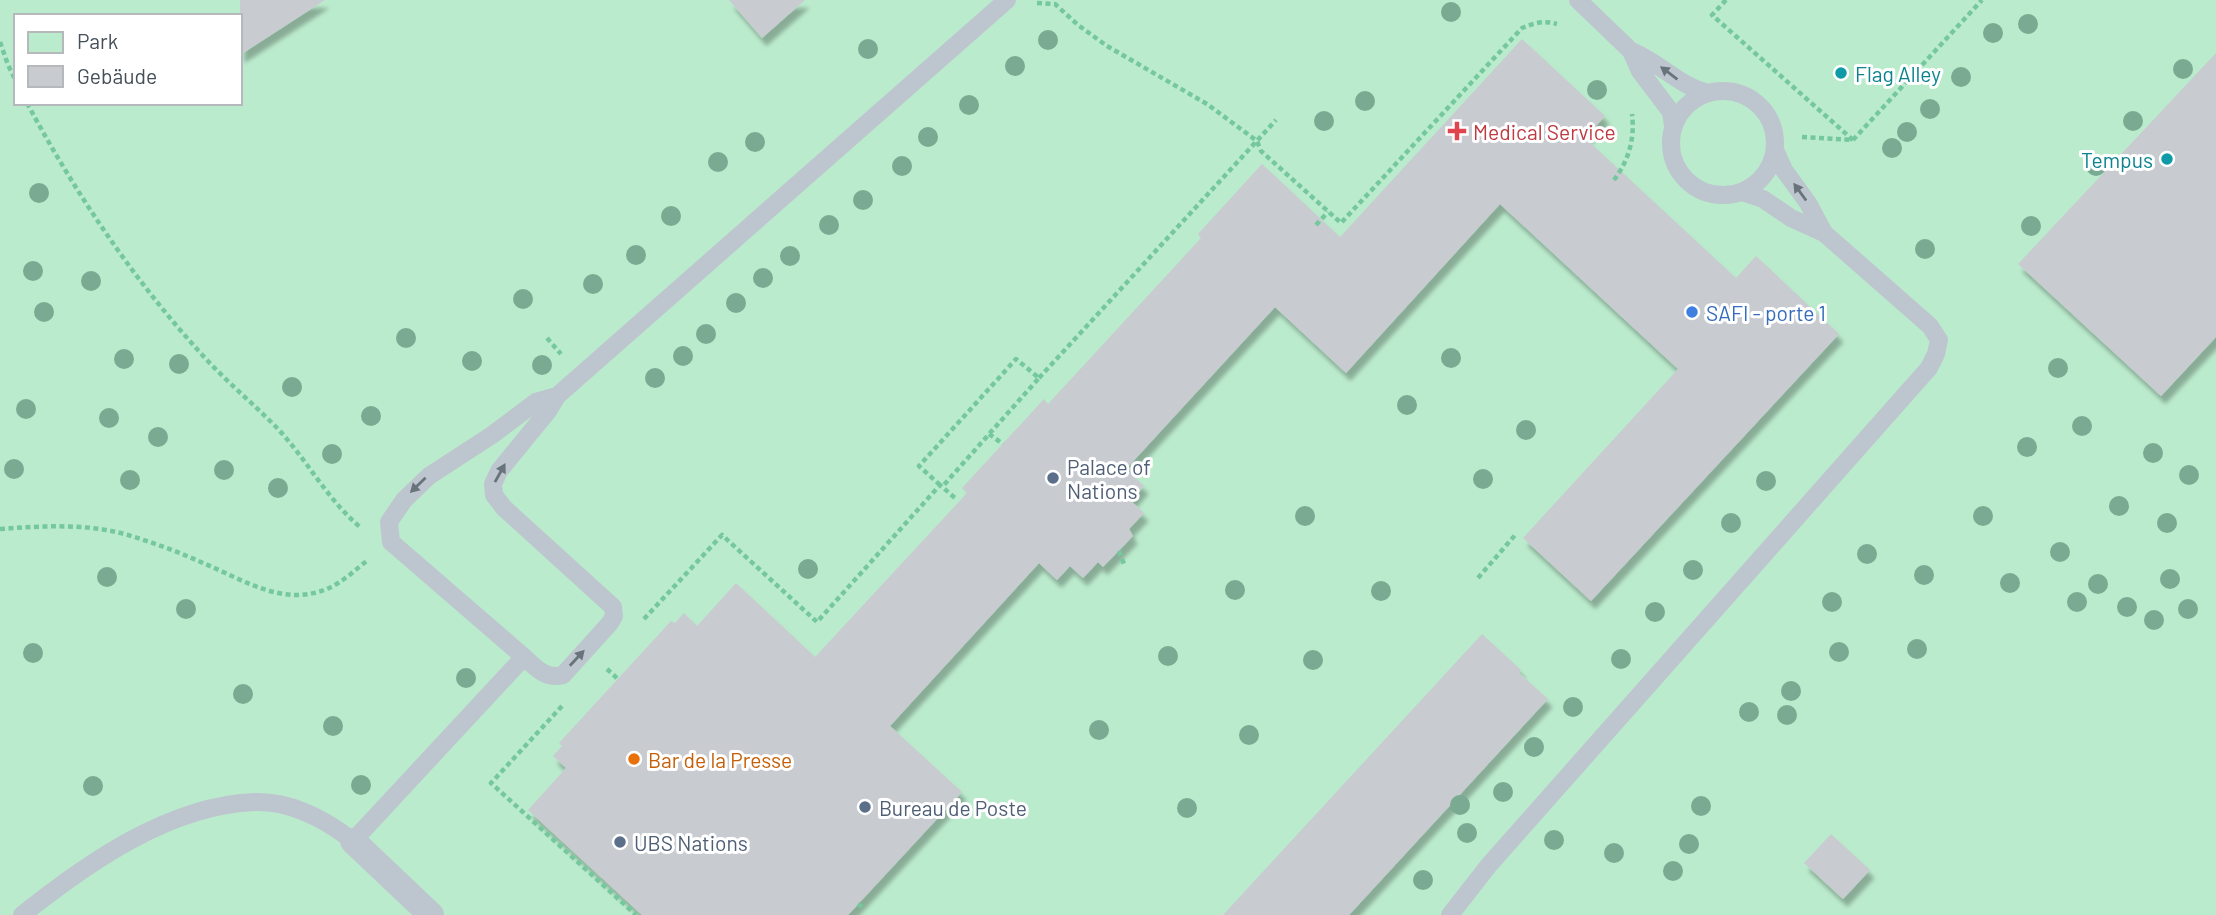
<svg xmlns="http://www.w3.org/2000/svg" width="2216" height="915" viewBox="0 0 2216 915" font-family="Barlow,sans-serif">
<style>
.green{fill:#bbebcd;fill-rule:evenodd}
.building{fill:#c8cbd0;filter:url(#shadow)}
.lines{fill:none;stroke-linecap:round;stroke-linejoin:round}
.path{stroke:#75c79d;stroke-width:4.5;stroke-dasharray:5 3.5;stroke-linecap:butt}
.service{stroke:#bdc6ce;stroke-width:18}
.pedestrian{stroke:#bdc6ce;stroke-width:26}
.tree{fill:#7aaa91}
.oneway{fill:#69737b}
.culture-dot{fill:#0f9aa8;stroke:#fff;stroke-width:2.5}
.health-dot{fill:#e0444e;stroke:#fff;stroke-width:2.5}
.shop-dot{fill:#3f7fe0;stroke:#fff;stroke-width:2.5}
.service-dot{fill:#5c6f8a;stroke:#fff;stroke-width:2.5}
.food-dot{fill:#e8710a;stroke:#fff;stroke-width:2.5}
.labels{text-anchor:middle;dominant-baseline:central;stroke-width:6;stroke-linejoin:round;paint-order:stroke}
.culture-label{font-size:21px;fill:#0d838f;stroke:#fff;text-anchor:start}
.health-label{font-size:21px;fill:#be3a42;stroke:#fff;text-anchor:start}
.shop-label{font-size:21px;fill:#366cbe;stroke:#fff;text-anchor:start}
.service-label{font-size:21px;fill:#4e5e75;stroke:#fff;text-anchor:start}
.food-label{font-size:21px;fill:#c56008;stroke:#fff;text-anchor:start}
</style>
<defs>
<filter id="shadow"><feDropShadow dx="4.5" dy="8" stdDeviation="2" flood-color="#0004"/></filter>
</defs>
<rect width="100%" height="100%" fill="#eeecec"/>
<path class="green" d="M0 0H2216V915H0ZM16 16H240V103H16Z"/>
<path class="building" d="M240 0H325L240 55Z
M729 0H805L762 38Z
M1522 39 1605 116 1585 138 1736 278 1756 256 1839 334 1591 601 1523 538 1678 369 1500 204 1346 373 1275 307 1126 469 1144 486 1131 501 1144 513 1129 529 1133 536 1103 567 1098 562 1083 578 1070 566 1057 580 1039 563 890 726 962 792 848 915H642L528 810 566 768 553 756 562 746 559 743 671 621 675 623 684 613 697 626 736 583 815 657 967 493 962 488 1044 399 1048 404 1201 238 1198 234 1262 164 1340 237Z
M2216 53V337L2161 396 2018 264Z
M1482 634 1521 670 1519 673 1548 699 1349 915H1223Z
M1831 834 1870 870 1843 899 1804 863Z"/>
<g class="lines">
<path class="path" d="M1726 0 1712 15 1853 140
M1037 3 1055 4 1078 25 1107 46 1207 104 1257 141 1261 151 1341 223 1522 28C1534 23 1544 20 1557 24
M0 42 8 65 16 81
M27 103C77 196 135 282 206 359 229 384 255 405 278 429 307 460 327 499 360 527
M1802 137 1852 140
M1853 140 1982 0
M1614 180C1629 160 1635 138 1632 114
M1316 225 1328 212
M547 338 561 354
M1039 378 1276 120
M989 434 1003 444
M940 485 919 466 1016 359 1039 378 942 487
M0 529C43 526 86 523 128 535 154 543 179 552 203 563 244 580 284 608 329 588 343 582 356 569 368 560
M1119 551 1124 564
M1478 578 1516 534
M644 619 722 535 817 622 940 485 955 498
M607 669 619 680
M562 706 491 783 636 915
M858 904 863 907"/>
<path class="service" d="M1578 0 1631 51 1640 71 1671 112 1673 126
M1631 51C1659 62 1679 86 1708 93
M1671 143a52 52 0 1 1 104 0a52 52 0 1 1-104 0Z
M1775 150 1784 170 1808 203 1824 233
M557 396 536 402 492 435 429 476 404 500 389 522 391 542 524 657C535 667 546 680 563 675L610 623 614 616 613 607 504 508 494 495 493 484 499 471 548 411 557 396 1007 0
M22 915C86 864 169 805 255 802 291 801 326 820 353 841L524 657
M1450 915 1489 865 1929 368 1936 354 1939 340 1930 326 1824 233 1791 218 1763 199 1742 192"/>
<path class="pedestrian" d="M353 841 431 915"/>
</g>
<g class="tree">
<circle cx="1451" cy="12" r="10"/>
<circle cx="2028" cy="24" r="10"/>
<circle cx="1993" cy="33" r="10"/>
<circle cx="1048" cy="40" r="10"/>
<circle cx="868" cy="49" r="10"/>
<circle cx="1015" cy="66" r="10"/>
<circle cx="2183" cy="69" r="10"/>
<circle cx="1961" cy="77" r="10"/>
<circle cx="1597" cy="90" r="10"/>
<circle cx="1365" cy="101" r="10"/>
<circle cx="969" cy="105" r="10"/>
<circle cx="1930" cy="109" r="10"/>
<circle cx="1324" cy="121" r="10"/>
<circle cx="2133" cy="121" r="10"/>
<circle cx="1907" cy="132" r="10"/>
<circle cx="928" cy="137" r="10"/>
<circle cx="755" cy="142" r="10"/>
<circle cx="1892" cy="148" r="10"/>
<circle cx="718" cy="162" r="10"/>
<circle cx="902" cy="166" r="10"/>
<circle cx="2096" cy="166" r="10"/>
<circle cx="39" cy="193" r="10"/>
<circle cx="863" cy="200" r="10"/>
<circle cx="671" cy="216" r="10"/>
<circle cx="829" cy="225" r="10"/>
<circle cx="2031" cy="226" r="10"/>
<circle cx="1925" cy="249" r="10"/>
<circle cx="636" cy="255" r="10"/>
<circle cx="790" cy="256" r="10"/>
<circle cx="33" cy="271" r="10"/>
<circle cx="763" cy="278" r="10"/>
<circle cx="91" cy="281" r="10"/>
<circle cx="593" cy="284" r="10"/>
<circle cx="523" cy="299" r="10"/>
<circle cx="736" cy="303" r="10"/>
<circle cx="44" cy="312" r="10"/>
<circle cx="706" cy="334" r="10"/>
<circle cx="406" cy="338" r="10"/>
<circle cx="683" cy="356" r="10"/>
<circle cx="1451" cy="358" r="10"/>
<circle cx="124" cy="359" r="10"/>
<circle cx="472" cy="361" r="10"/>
<circle cx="179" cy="364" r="10"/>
<circle cx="542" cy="365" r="10"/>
<circle cx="2058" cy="368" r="10"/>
<circle cx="655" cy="378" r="10"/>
<circle cx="292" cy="387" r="10"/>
<circle cx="1407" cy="405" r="10"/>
<circle cx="26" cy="409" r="10"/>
<circle cx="371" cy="416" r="10"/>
<circle cx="109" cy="418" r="10"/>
<circle cx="2082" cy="426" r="10"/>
<circle cx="1526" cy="430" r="10"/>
<circle cx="158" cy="437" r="10"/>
<circle cx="2027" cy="447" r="10"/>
<circle cx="2153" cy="453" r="10"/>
<circle cx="332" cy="454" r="10"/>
<circle cx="14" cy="469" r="10"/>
<circle cx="224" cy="470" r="10"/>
<circle cx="2189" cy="475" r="10"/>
<circle cx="1483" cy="479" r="10"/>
<circle cx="130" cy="480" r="10"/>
<circle cx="1766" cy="481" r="10"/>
<circle cx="278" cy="488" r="10"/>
<circle cx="2119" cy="506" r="10"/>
<circle cx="1305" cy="516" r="10"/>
<circle cx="1983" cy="516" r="10"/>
<circle cx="1731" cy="523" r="10"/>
<circle cx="2167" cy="523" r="10"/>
<circle cx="2060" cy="552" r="10"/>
<circle cx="1867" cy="554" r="10"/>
<circle cx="808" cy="569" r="10"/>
<circle cx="1693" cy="570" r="10"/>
<circle cx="1924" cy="575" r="10"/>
<circle cx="107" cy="577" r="10"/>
<circle cx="2170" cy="579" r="10"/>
<circle cx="2010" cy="583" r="10"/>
<circle cx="2098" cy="584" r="10"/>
<circle cx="1235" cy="590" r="10"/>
<circle cx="1381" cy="591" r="10"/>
<circle cx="1832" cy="602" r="10"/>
<circle cx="2077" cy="602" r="10"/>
<circle cx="2127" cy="607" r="10"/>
<circle cx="186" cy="609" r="10"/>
<circle cx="2188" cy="609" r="10"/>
<circle cx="1655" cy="612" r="10"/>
<circle cx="2154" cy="620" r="10"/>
<circle cx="1917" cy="649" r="10"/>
<circle cx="1839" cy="652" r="10"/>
<circle cx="33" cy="653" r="10"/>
<circle cx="1168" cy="656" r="10"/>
<circle cx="1621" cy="659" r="10"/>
<circle cx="1313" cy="660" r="10"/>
<circle cx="466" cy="678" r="10"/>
<circle cx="1791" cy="691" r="10"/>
<circle cx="243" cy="694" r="10"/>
<circle cx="1573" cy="707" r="10"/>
<circle cx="1749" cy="712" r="10"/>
<circle cx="1787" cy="715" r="10"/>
<circle cx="333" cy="726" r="10"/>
<circle cx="1099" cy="730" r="10"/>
<circle cx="1249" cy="735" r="10"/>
<circle cx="1534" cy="747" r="10"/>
<circle cx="361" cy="785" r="10"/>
<circle cx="93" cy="786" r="10"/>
<circle cx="1503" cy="792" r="10"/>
<circle cx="1460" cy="805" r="10"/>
<circle cx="1701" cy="806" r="10"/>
<circle cx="1187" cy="808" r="10"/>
<circle cx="1467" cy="833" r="10"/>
<circle cx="1554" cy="840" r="10"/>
<circle cx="1689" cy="844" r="10"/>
<circle cx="1614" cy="853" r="10"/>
<circle cx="1673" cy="871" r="10"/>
<circle cx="1423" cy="880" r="10"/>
</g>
<defs><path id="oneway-solid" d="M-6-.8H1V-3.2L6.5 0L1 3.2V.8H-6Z" transform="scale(1.75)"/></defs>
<g class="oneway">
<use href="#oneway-solid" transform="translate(1669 73) rotate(-143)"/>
<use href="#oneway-solid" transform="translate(1800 192) rotate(-126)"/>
<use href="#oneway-solid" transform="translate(500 473) rotate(-61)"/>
<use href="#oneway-solid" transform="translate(418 485) rotate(136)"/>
<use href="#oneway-solid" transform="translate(577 658) rotate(-47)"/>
</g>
<g class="culture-dot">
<circle cx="1841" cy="73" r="7"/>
<circle cx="2167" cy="159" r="7"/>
</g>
<path class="health-dot" d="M1453.5 120.5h7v7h7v7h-7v7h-7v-7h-7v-7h7z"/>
<circle class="shop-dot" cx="1692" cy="312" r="7"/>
<g class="service-dot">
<circle cx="1053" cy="478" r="7"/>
<circle cx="865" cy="807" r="7"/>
<circle cx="620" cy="842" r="7"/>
</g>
<circle class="food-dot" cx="634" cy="759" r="7"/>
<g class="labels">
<g class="culture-label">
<text x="1855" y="73">Flag Alley</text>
<text x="2153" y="159" text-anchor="end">Tempus</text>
</g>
<g class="health-label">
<text x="1473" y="131">Medical Service</text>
</g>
<g class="shop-label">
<text x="1706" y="312">SAFI - porte 1</text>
</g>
<g class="service-label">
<text x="1067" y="466">Palace of<tspan x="1067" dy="24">Nations</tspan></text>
<text x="879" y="807">Bureau de Poste</text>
<text x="634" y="842">UBS Nations</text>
</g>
<g class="food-label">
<text x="648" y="759">Bar de la Presse</text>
</g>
</g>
<rect x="14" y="14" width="228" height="91" fill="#ffffff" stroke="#b5b9bc" stroke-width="2"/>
<rect x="28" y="32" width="35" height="21" fill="#bbebcd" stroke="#b5b9bc" stroke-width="2"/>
<text x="77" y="49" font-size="21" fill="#454f58">Park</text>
<rect x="28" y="66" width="35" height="21" fill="#c8cbd0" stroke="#b5b9bc" stroke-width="2"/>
<text x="77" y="84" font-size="21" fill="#454f58">Gebäude</text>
</svg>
